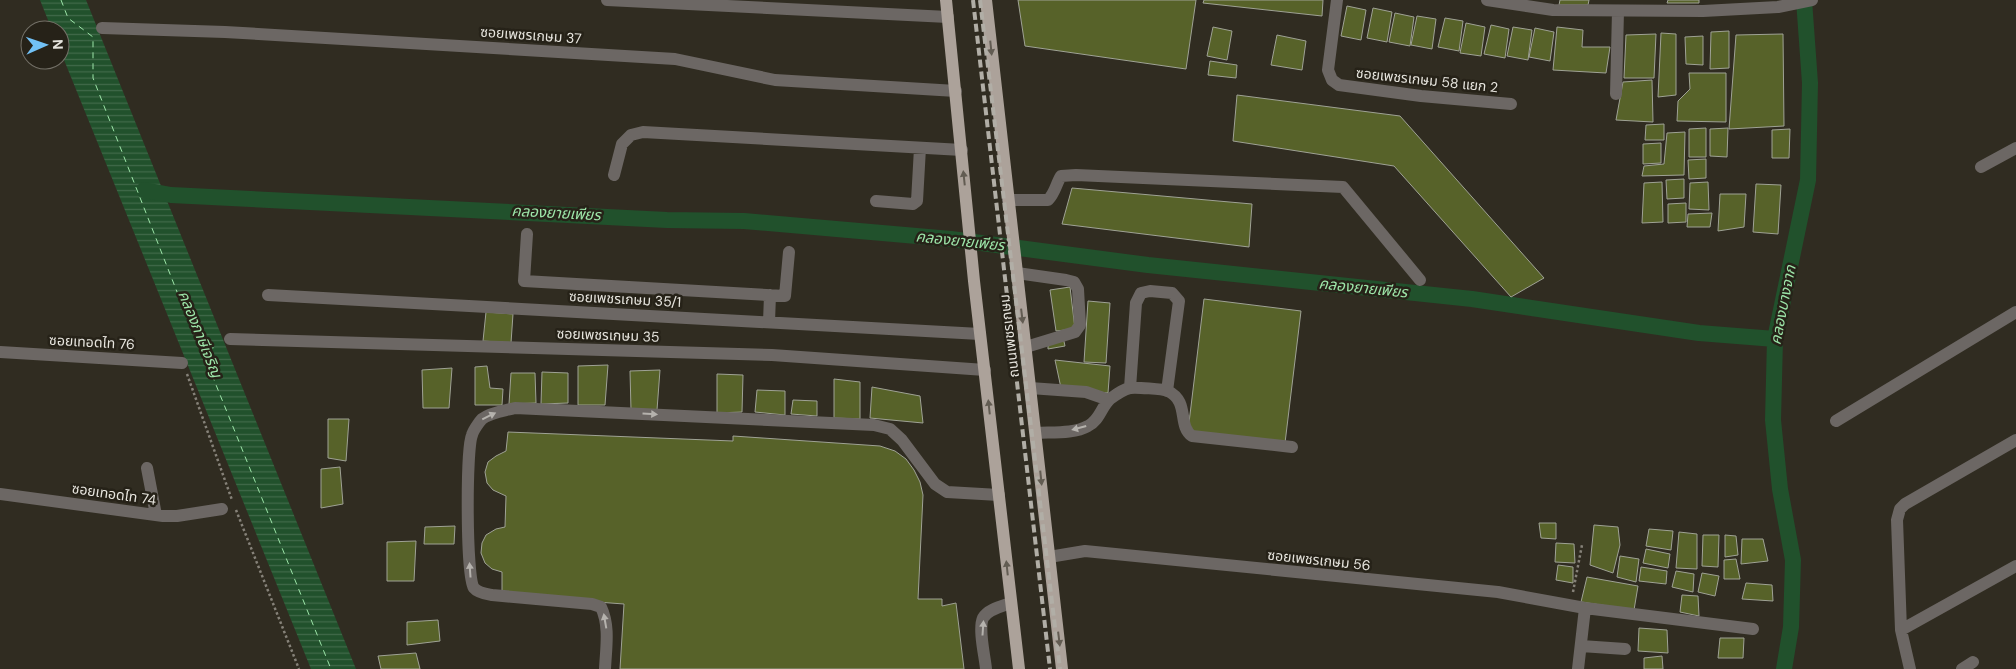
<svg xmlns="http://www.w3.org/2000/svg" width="2016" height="669" viewBox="0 0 2016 669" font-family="'DM Sans','Noto Sans Thai',sans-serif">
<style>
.water{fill:url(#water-rules)}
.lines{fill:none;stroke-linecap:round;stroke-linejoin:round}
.canal{stroke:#21512c;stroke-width:16}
.ferry{stroke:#9de6a9;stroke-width:1;stroke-dasharray:6 5;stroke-linecap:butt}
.building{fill:#576229;stroke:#9fa295}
.path{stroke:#868279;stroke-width:2.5;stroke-dasharray:2.5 2.5;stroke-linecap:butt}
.minor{stroke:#6c6764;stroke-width:12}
.major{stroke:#aca29a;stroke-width:12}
.rail{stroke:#b1aea6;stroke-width:4;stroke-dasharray:8 4;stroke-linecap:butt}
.oneway{fill:#625c52}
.oneway2{fill:#b5b2ad}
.labels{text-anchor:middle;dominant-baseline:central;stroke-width:5;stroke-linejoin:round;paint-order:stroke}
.street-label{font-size:14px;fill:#e6e4dd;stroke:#262218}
.water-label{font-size:15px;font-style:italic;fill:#9de6a9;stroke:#262218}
</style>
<defs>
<pattern id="water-rules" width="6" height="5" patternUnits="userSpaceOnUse" patternTransform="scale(1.25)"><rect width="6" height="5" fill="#21512c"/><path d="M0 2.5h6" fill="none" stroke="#416a4a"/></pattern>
</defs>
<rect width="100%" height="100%" fill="#302c21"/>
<path class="water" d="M40 0H86L356 669H311L60 50V30H52Z"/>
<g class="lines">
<path class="canal" d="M144 190 171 195 667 220 744 221 951 239 1148 265 1472 299 1699 333 1775 339
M1784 669 1791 627 1793 560 1780 489 1773 420 1775 339 1808 180 1810 83 1804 0"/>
<path class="ferry" d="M61 0 68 18 93 37V78L192 330 213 347 210 370 331 669"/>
</g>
<path class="building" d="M1018 0H1196L1186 69 1025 46Z
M1204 0H1323L1322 16 1203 3Z
M1560 0H1589L1588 5H1559Z
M1668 0H1699V3H1667Z
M1347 6 1366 10 1361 40 1341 36Z
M1373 8 1392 12 1387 42 1367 38Z
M1395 13 1414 17 1410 46 1389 42Z
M1417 16 1436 19 1432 49 1411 45Z
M1445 18 1463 21 1459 51 1438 47Z
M1466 23 1485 27 1481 56 1460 53Z
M1491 25 1509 29 1505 58 1484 54Z
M1213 27 1232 31 1227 60 1207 56Z
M1513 27 1532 30 1528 60 1507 56Z
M1557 27 1583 30 1582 47H1610L1606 73 1553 70Z
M1535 28 1554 32 1550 61 1529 57Z
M1729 31V68L1710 69 1711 32Z
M1661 33 1676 34V95L1658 97Z
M1656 34 1654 78H1624L1626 35Z
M1783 34 1784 126 1729 129 1736 35Z
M1277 35 1306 41 1302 70 1271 65Z
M1703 36V65L1686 64 1685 37Z
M1210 61 1237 65 1236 78 1208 75Z
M1689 73H1726V122L1677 121 1678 101 1690 89Z
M1652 80 1653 122 1616 120 1623 82Z
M1237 95 1400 116 1544 278 1511 297 1394 166 1233 141Z
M1664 124V140H1645L1646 125Z
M1706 128V157H1689V129Z
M1728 128 1727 157 1710 156V129Z
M1790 129 1789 158H1772V130Z
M1685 132 1684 175 1642 176 1644 166 1664 164 1667 133Z
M1661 143V163L1643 164V144Z
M1706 159V178L1689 179 1688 160Z
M1684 179V198L1667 199 1666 180Z
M1662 182 1663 222 1642 223 1644 183Z
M1708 182 1709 210 1689 209 1690 183Z
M1756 184 1781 185 1778 234 1753 232Z
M1072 188 1252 204 1249 247 1062 224Z
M1720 194H1746L1744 227 1718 231Z
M1686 203V222L1668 223V204Z
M1712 213 1710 227H1687L1688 214Z
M1070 287 1075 329 1056 331 1050 290Z
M1204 299 1301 311 1285 443 1188 431Z
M1088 301 1110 303 1106 363 1084 362Z
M486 312 513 314 511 343 483 341Z
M1063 337 1065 346 1048 349V340Z
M1055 360 1110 366 1108 393 1061 388Z
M608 365 605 405H578V366Z
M487 366 490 388 503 389 502 405H475V367Z
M452 368 449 408H423L422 370Z
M660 370 657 410H631L630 371Z
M542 372 568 373V403L541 404Z
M511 373H535L536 403 509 404Z
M717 374 743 375 742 412 717 413Z
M834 379 860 382V419L834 418Z
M872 387 920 396 923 423 870 418Z
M757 390 785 391V415L755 412Z
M793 400 817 401V416L791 414Z
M328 419H349L346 461 328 458Z
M508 432 733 441V436L880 446 895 451 906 459 914 470 920 482 923 495 918 599H942V606L956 603 964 669H620L624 604 502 595V572L492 569 485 563 481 553 482 543 486 535 496 529 505 527 506 496 493 490 487 483 485 472 488 462 496 456 506 451Z
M340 467 343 504 321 508V469Z
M1539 523H1556V539L1541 538Z
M1594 525 1618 527 1620 545 1613 573 1590 565Z
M455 526 454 544H424L425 527Z
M1649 529 1673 531 1671 550 1646 546Z
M1679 532 1697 534V569L1676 568Z
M1703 535H1719L1718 567 1702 566Z
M1725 535 1736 536 1738 555 1725 557Z
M1742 539H1763L1768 561 1741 564Z
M416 541 414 581H387V542Z
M1556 543 1574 544 1575 563 1555 562Z
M1646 549 1670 554 1668 568 1643 563Z
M1620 556 1639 559 1636 582 1617 577Z
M1736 559 1740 579H1724V560Z
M1558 565 1573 567V583L1556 580Z
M1641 567 1667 571 1666 584 1639 581Z
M1676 571 1694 574 1693 592 1672 587Z
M1702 573 1719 576 1715 596 1698 592Z
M1587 577 1638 586 1634 610 1581 602Z
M1746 583 1772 585 1773 601 1742 599Z
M1682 595 1698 596 1699 616 1680 612Z
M438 620 440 641 407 645V622Z
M1639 628 1667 630 1668 653 1638 651Z
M1720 638H1744L1743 658H1718Z
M416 653 420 669H381L378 656Z
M1662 656 1663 669H1644V658Z"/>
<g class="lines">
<path class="path" d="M187 374 232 500
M236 510 299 669
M1573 592 1582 545"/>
<path class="minor" d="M607 0 948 17
M1337 0 1328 70 1332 80 1339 85 1421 96 1511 104
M1487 0 1553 10 1703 11 1778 7 1812 0
M102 28 225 32 675 59 775 80 956 91
M1616 94 1618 11
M1981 167 2016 148
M614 175 622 144 631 135 643 132 962 150
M1008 200H1048C1055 193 1056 184 1061 176L1076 175 1343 187 1420 280
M876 201 913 204 917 201 920 148
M527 234 524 281 785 296 789 252
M1017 273 1066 280 1074 282 1078 289 1080 325 1075 332 1026 347
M268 295 980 334
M769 322 770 295
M230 339 772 355 985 370
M0 352 182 363
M1030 388 1086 392 1109 400
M1130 388 1136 303 1141 293 1150 291 1172 293 1179 301 1167 391
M1836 421 2016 312
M1036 433C1052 432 1074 434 1088 426 1100 420 1101 407 1110 399 1114 396 1124 389 1130 388 1135 387 1163 389 1168 391 1190 402 1177 425 1192 436L1292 447
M147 468 156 515
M0 494 163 516H177L222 509
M1049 557 1085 551 1498 592 1585 608 1753 629
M1901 630 2016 566
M1581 646 1625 649
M605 669C606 648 610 626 601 607L592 604 492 595C487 594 478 593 474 588 466 578 466 450 472 435 473 431 479 422 482 419 491 412 504 411 515 408L874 425 890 429 902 440 935 484 947 492 999 495
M986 669C985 657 978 629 983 618 988 609 1003 606 1011 603
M1578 669 1585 608
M1910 669 1901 630 1897 520 1900 509 1905 504 2016 440
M1962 669 1973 662"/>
<path class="major" d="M946 0 974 281 1019 669
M986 0 1062 669"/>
<path class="rail" d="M973 0 1050 669
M980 0 1060 669"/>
</g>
<defs><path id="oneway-solid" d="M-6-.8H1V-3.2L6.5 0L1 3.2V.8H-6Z" transform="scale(1.25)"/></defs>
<g class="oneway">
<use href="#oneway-solid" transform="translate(991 48) rotate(84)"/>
<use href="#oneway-solid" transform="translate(964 178) rotate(-96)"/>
<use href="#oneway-solid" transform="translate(1022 316) rotate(83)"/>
<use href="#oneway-solid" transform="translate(989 407) rotate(-96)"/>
<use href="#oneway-solid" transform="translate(1041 478) rotate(84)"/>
<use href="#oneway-solid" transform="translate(1007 568) rotate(-96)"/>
<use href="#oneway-solid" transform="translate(1059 639) rotate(83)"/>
</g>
<g class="oneway2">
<use href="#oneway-solid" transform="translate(650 414) rotate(3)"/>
<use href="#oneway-solid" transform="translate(489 416) rotate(-26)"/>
<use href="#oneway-solid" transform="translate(1079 428) rotate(165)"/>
<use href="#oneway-solid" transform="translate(470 570) rotate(-94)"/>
<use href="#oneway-solid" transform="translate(605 621) rotate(-100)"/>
<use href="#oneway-solid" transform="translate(983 628) rotate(-86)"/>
</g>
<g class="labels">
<g class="street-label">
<text transform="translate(531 35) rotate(4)">ซอยเพชรเกษม 37</text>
<text transform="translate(1427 80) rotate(6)">ซอยเพชรเกษม 58 แยก 2</text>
<text transform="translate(625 299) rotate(3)">ซอยเพชรเกษม 35/1</text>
<text transform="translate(608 335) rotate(2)">ซอยเพชรเกษม 35</text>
<text transform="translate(1009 336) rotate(-97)">ถนนเพชรเกษม</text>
<text transform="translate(92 342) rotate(3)">ซอยเทอดไท 76</text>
<text transform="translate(114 494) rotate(8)">ซอยเทอดไท 74</text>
<text transform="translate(1319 560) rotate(6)">ซอยเพชรเกษม 56</text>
</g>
<g class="water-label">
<text transform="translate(556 213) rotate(3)">คลองยายเพียร</text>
<text transform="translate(960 241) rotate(6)">คลองยายเพียร</text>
<text transform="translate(1363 288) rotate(6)">คลองยายเพียร</text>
<text transform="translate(1783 305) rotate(-79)">คลองบางจาก</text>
<text transform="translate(200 334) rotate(68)">คลองภาษีเจริญ</text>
</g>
</g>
<g transform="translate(45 45) rotate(88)"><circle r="24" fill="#262218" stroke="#737067"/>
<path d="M0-4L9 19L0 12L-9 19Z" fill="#72c1f5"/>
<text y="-8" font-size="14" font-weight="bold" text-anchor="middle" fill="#e6e4dd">N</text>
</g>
</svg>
